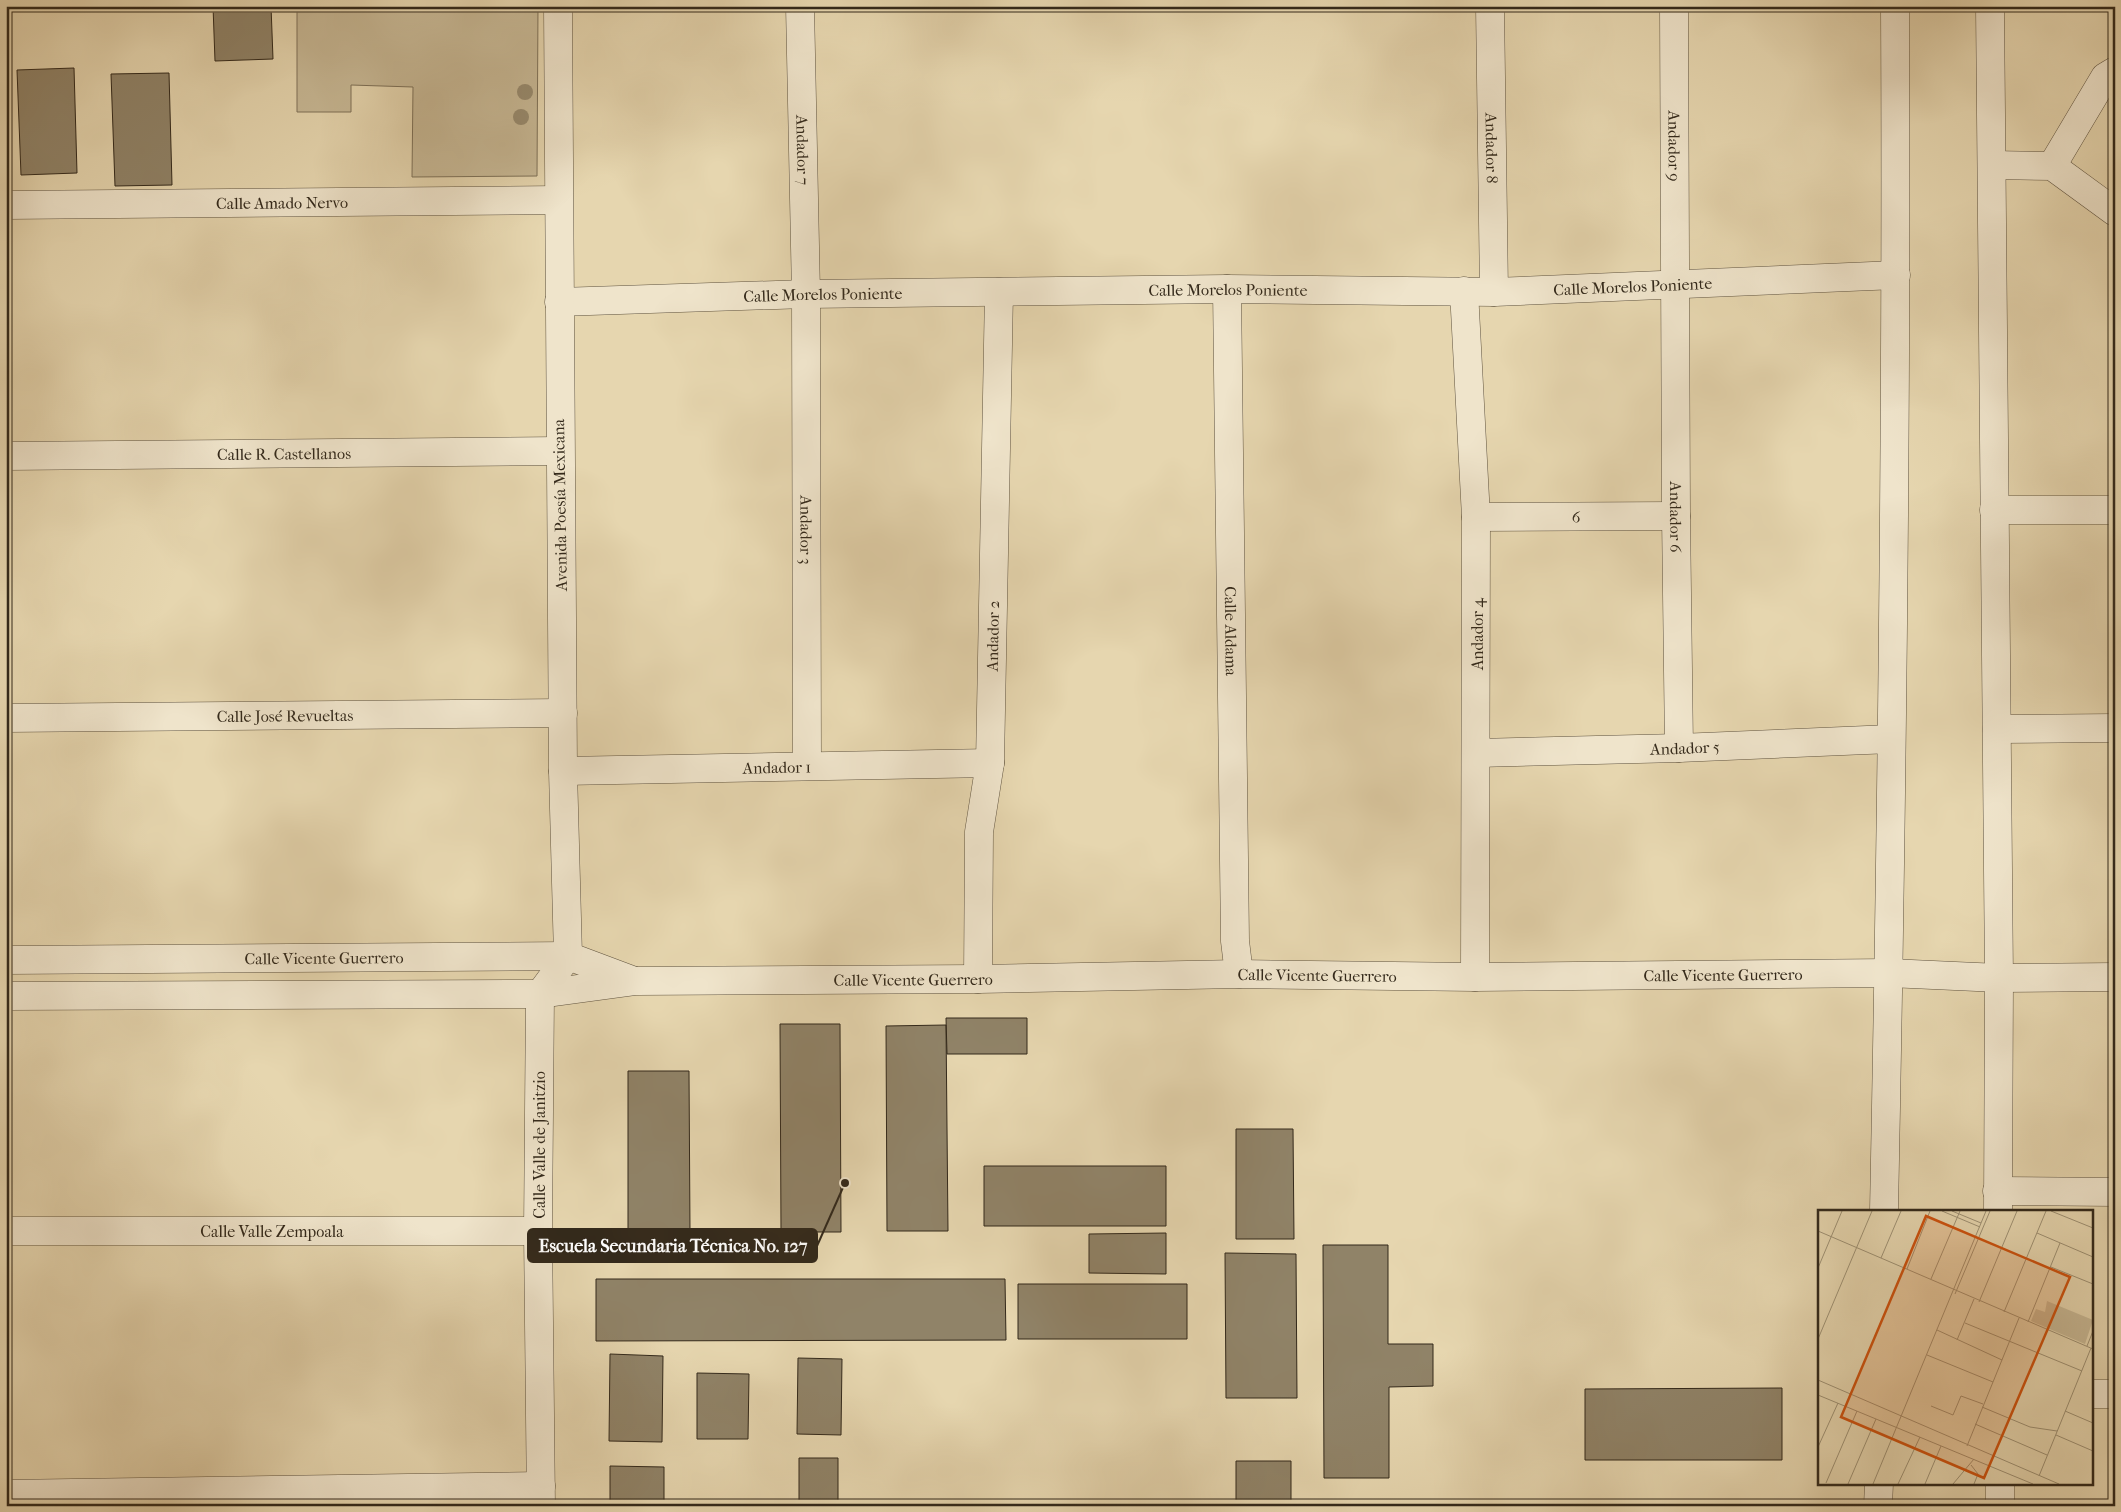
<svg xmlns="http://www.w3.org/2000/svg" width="2121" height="1512" viewBox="0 0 2121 1512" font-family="'IM FELL French Canon',serif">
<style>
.green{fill:#c8b996;stroke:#7e7158}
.building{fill:#908368;stroke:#33291b}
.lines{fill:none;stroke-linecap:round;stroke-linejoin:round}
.minor-casing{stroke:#605440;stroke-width:29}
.minor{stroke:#efe4cb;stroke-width:28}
.tree{fill:#988b6f}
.labels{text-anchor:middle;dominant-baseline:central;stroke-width:4;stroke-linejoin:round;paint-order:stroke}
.street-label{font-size:16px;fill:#33291b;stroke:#efe4cb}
.inset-road{fill:none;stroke:#9e9174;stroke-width:1}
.view{fill:#cd520e;fill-opacity:0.15;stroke:#cd520e;stroke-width:2.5}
.inset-edge{fill:none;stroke:#33291b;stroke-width:2.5}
.leader{fill:none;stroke:#33291b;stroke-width:2}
.callout-dot{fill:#33291b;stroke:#efe4cb;stroke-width:2}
.callout{fill:#33291b;stroke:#33291b;stroke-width:2}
.callout-label{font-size:18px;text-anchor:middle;font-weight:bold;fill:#fff}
</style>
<rect width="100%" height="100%" fill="#e6d6af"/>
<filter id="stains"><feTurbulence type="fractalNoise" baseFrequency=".004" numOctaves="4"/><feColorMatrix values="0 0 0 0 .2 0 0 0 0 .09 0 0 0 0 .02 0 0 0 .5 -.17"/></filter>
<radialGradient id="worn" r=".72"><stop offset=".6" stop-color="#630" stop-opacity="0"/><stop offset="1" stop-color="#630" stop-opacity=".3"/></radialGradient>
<path class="green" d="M297 6H538L537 176 412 177 413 87 351 85V112H297Z"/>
<path class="building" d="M213 6H271L273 59 215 61Z
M74 68 77 173 21 175 17 70Z
M169 73 172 185 115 186 111 74Z
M946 1018H1027V1054H947Z
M780 1024H840L841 1232H781Z
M946 1025 948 1231H887L886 1026Z
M628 1071H689L690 1232H628Z
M1236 1129H1293L1294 1239H1236Z
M984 1166H1166V1226H984Z
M1166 1233V1274L1089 1273V1234Z
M1323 1245H1388V1344H1433V1386L1389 1387V1478H1324Z
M1225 1253 1296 1254 1297 1398H1226Z
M596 1279H1005L1006 1340 596 1341Z
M1018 1284H1187V1339H1018Z
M610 1354 663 1356 662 1442 609 1441Z
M798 1358 842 1359 841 1435 797 1434Z
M697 1373 749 1374 748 1439H697Z
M1782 1388V1460H1585V1389Z
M799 1458H838V1506H799Z
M1236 1461H1291V1506H1236Z
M610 1466 664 1467V1506H610Z"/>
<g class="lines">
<defs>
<g id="minor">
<path id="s1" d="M800 6 806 294 807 766"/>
<path id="s2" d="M1490 6 1494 292"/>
<path id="s3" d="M1674 6 1676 516 1679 748"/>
<path d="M1990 6 1999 978 1998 1211"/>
<path d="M1992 165 2052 166 2115 212"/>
<path d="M2052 166 2105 77 2115 71"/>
<path id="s4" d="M6 205 558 200"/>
<path id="s5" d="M1227 289 1235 941 1239 974"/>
<path d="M1464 291 1476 517 1475 977"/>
<path id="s6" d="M559 302 806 294 1227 289 1494 292 1896 275"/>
<path id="s7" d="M6 456 560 451"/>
<path d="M1994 510H2115"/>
<path id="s8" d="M1476 517 1676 516"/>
<path id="s9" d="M6 718 563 713"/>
<path d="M1997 729 2115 728"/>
<path id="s10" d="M1477 753 1679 748 1891 739"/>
<path id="s11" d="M563 771 990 763"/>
<path id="s12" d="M6 960 568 956 632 980"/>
<path id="s13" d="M978 979 979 832 990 763 999 292"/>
<path d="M540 994 568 956 563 771 558 6"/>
<path d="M540 994 538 1231 541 1506"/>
<path id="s14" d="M6 996 540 994 636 981 978 979 1239 974 1475 977 1889 973 1999 978 2115 977"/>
<path d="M1997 1191 2115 1192"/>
<path d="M1884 1211C1892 809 1897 408 1895 6"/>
<path id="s15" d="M6 1231H538"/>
<path d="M2092 1394H2115"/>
<path d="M2000 1483V1506"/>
<path d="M6 1494 541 1486"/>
<path d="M1878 1506 1879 1483"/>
</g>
</defs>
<use href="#minor" class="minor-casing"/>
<use href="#minor" class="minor"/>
</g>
<g class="tree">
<circle cx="525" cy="92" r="8"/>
<circle cx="521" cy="117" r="8"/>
</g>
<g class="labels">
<g class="street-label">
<text stroke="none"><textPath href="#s3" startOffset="140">Andador 9</textPath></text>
<text stroke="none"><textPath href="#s2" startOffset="142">Andador 8</textPath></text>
<text stroke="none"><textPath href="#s1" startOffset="144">Andador 7</textPath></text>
<text stroke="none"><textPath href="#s4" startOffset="276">Calle Amado Nervo</textPath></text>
<text stroke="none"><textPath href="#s6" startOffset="1074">Calle Morelos Poniente</textPath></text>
<text stroke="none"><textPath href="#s6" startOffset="669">Calle Morelos Poniente</textPath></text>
<text stroke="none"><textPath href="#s6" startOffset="264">Calle Morelos Poniente</textPath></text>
<text stroke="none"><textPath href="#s7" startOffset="278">Calle R. Castellanos</textPath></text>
<text transform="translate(560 505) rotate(-91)">Avenida Poesía Mexicana</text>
<text stroke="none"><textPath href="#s8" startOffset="100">6</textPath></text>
<text stroke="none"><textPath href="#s3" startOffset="511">Andador 6</textPath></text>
<text stroke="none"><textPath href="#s1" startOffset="524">Andador 3</textPath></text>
<text stroke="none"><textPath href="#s5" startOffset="342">Calle Aldama</textPath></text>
<text transform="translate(1477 634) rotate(-90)">Andador 4</text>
<text stroke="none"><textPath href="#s13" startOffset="344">Andador 2</textPath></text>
<text stroke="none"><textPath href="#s9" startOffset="279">Calle José Revueltas</textPath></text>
<text stroke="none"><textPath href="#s10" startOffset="208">Andador 5</textPath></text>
<text stroke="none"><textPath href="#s11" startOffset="214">Andador 1</textPath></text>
<text stroke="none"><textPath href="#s12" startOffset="318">Calle Vicente Guerrero</textPath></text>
<text stroke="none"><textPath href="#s14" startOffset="1718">Calle Vicente Guerrero</textPath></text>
<text stroke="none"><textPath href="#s14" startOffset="1312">Calle Vicente Guerrero</textPath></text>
<text stroke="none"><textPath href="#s14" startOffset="908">Calle Vicente Guerrero</textPath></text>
<text transform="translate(539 1145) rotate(-90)">Calle Valle de Janitzio</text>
<text stroke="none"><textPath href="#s15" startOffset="266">Calle Valle Zempoala</textPath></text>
</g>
</g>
<g transform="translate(1818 1210)">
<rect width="275" height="275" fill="#e6d6af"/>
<path d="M229 91 275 110 267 134 213 111 218 99 227 102Z" fill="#c8b996"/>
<path class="inset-road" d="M124 1 162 17M134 1 163 13M233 1 275 18M0 21 275 139M219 23 275 47M63 48 83 1M233 57 275 74M0 58 24 1M89 59 112 1M113 69 142 1M137 84 172 1M161 92 199 1M186 102 228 1M210 112 242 33M147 113 264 161M119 120 184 150M0 129 54 1M139 130 156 89M269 136 275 121M109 145 175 172M0 170 241 274M0 185 215 274M113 196 135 205 143 186 165 194M164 197 212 217 239 221M247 201 275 213M157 214 229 245M238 225 275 241M149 236 201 108M0 237 20 193M153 255 160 264 156 274M221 266 273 138M8 273 39 201M30 274 58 209M55 274 168 1M80 274 102 227M107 274 123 236M135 274 156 249"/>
<path class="view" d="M108 6 252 67 166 268 23 207Z"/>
<rect width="275" height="275" class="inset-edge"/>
</g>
<path class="leader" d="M845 1183L817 1246"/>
<circle class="callout-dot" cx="845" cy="1183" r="5"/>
<rect class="callout" x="528" y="1229" width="289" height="33" rx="5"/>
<g class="callout-label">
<text x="673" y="1252">Escuela Secundaria Técnica No. 127</text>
</g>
<rect width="2121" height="1512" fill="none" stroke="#e6d6af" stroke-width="25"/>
<rect x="8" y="8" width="2106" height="1497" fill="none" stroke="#33291b" stroke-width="2.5"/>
<rect x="12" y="12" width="2096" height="1487" fill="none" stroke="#33291b"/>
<rect width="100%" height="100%" filter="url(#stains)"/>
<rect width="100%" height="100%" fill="url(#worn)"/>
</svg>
